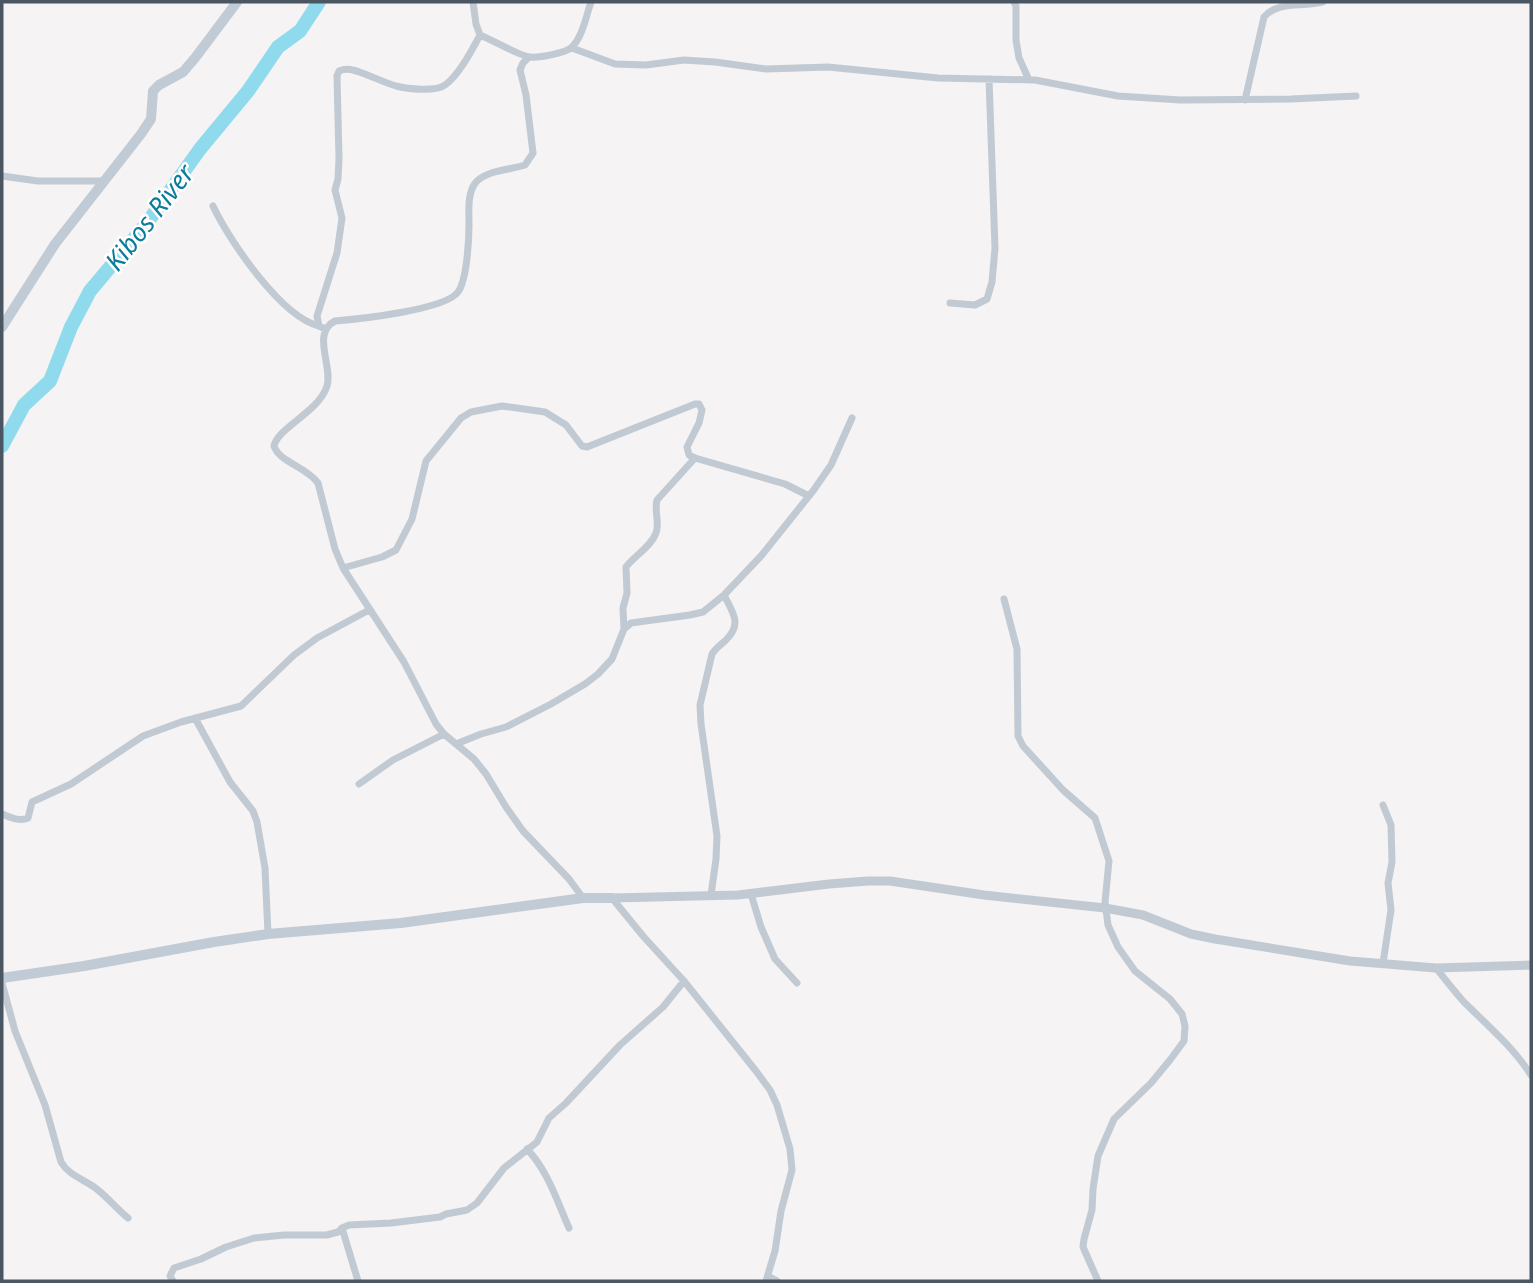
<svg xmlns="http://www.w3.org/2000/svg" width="1533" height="1283" viewBox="0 0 1533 1283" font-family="'Noto Sans',sans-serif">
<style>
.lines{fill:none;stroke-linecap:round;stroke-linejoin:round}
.river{stroke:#90daee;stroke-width:14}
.minor{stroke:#c1cad2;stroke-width:7}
.tertiary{stroke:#c1cad2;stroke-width:9}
.secondary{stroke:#c1cbd6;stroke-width:10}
.labels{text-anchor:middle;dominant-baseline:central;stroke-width:5;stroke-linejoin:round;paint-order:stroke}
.water-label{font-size:26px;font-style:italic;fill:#0c7c9b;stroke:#fff}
</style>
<rect width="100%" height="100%" fill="#f5f3f3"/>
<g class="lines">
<path class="river" d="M2 446 24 405 50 381 71 327 90 291 147 223 200 149 248 91 278 47 300 31 319 2"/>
<path class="minor" d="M473 2 476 24 480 35C490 39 522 57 530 57 539 58 566 53 572 47 583 36 586 16 591 2
M1014 2 1016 6V40L1019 58 1029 80
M572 48 615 64 646 65 684 60 715 62 766 69 828 67 938 78 1035 80 1118 96 1180 100 1291 99 1356 96
M529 57 523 63 520 70 526 95 533 153 525 165C510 170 487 170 476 182 467 193 469 211 469 224 469 239 467 280 458 292 445 310 359 319 335 321 311 333 333 366 327 386 319 412 278 427 274 446 279 462 307 467 318 483L335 549 343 568 404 662 436 724 444 734 474 759 486 774 506 807 523 831 569 879 583 898
M1245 100 1264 17C1279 0 1302 8 1323 2
M2 176 38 181H104
M213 206C229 240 281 317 319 326
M950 303 975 305 987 299 992 282 995 248 989 79
M325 329 319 326 317 316 337 253 342 218 335 190 338 179 339 159 337 76 339 71C348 67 356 71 365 74 375 78 386 83 396 86 407 89 436 92 445 85 459 75 472 50 480 35
M343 568 382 557 396 550 412 519 426 461 461 418 471 412 502 406 545 412 566 425 582 446 587 447 695 404H699L702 410 699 423 687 447 689 455 695 458 785 484 809 496
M1004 599 1017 649 1018 736 1023 746 1063 790 1095 818 1109 861 1105 902 1108 925 1118 947 1135 971 1170 999 1182 1014 1185 1026 1184 1041 1170 1060 1151 1083 1114 1119 1098 1156 1093 1189 1092 1210 1084 1239 1083 1247 1098 1281
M624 629 623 608 627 593 626 567C634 556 651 547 656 533 660 523 654 511 657 500L695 458
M195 718 230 782 253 811 257 822 265 868 268 934
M456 744 481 734 506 727 551 704 585 684 598 674 612 659 624 629 631 623 690 615 703 612 724 595 761 556 813 491 831 465 852 418
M359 784 393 760 444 734
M1383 805 1391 825 1392 862 1388 883 1391 910 1383 963
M2 814C10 817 19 822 28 818L32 802 71 784 143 736 181 722 241 706 294 655 317 638 369 610
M751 894 761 927 775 959 797 983
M711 895 716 859 717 836 701 724 700 705 712 654C716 648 720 645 725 641 743 624 733 613 724 595
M612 898 643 936 684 981 756 1071 770 1090 777 1105 790 1149 792 1170 781 1211 775 1251 766 1281
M1436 968C1445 979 1454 991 1464 1002 1488 1026 1513 1047 1531 1075
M2 983 15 1031 45 1105 61 1162C70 1177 85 1179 98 1190 109 1199 117 1209 128 1218
M527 1149C548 1171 557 1201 569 1228
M342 1228 358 1281
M768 1276 777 1281
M173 1281 170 1276 174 1268 201 1259 226 1247 254 1238 284 1235H327L338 1232 342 1228 349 1225 391 1223 440 1217 446 1214 467 1210 477 1203 504 1168 537 1142 549 1118 566 1103 620 1045 663 1007 684 981"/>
<path class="tertiary" d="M612 898 738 895 829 884 868 881H890L984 895 1105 908 1143 915 1191 934 1215 939 1350 961 1436 968 1531 965"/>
<path class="secondary" d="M2 327 55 244 141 134 151 119 153 91 159 85 183 72 195 58 237 2
M2 978 84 966 214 942 268 934 401 923 583 898H612"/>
</g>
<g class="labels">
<g class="water-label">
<text transform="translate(149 217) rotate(-52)">Kibos River</text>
</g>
</g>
<rect width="1533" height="1283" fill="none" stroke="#4a5661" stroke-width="7"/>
</svg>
